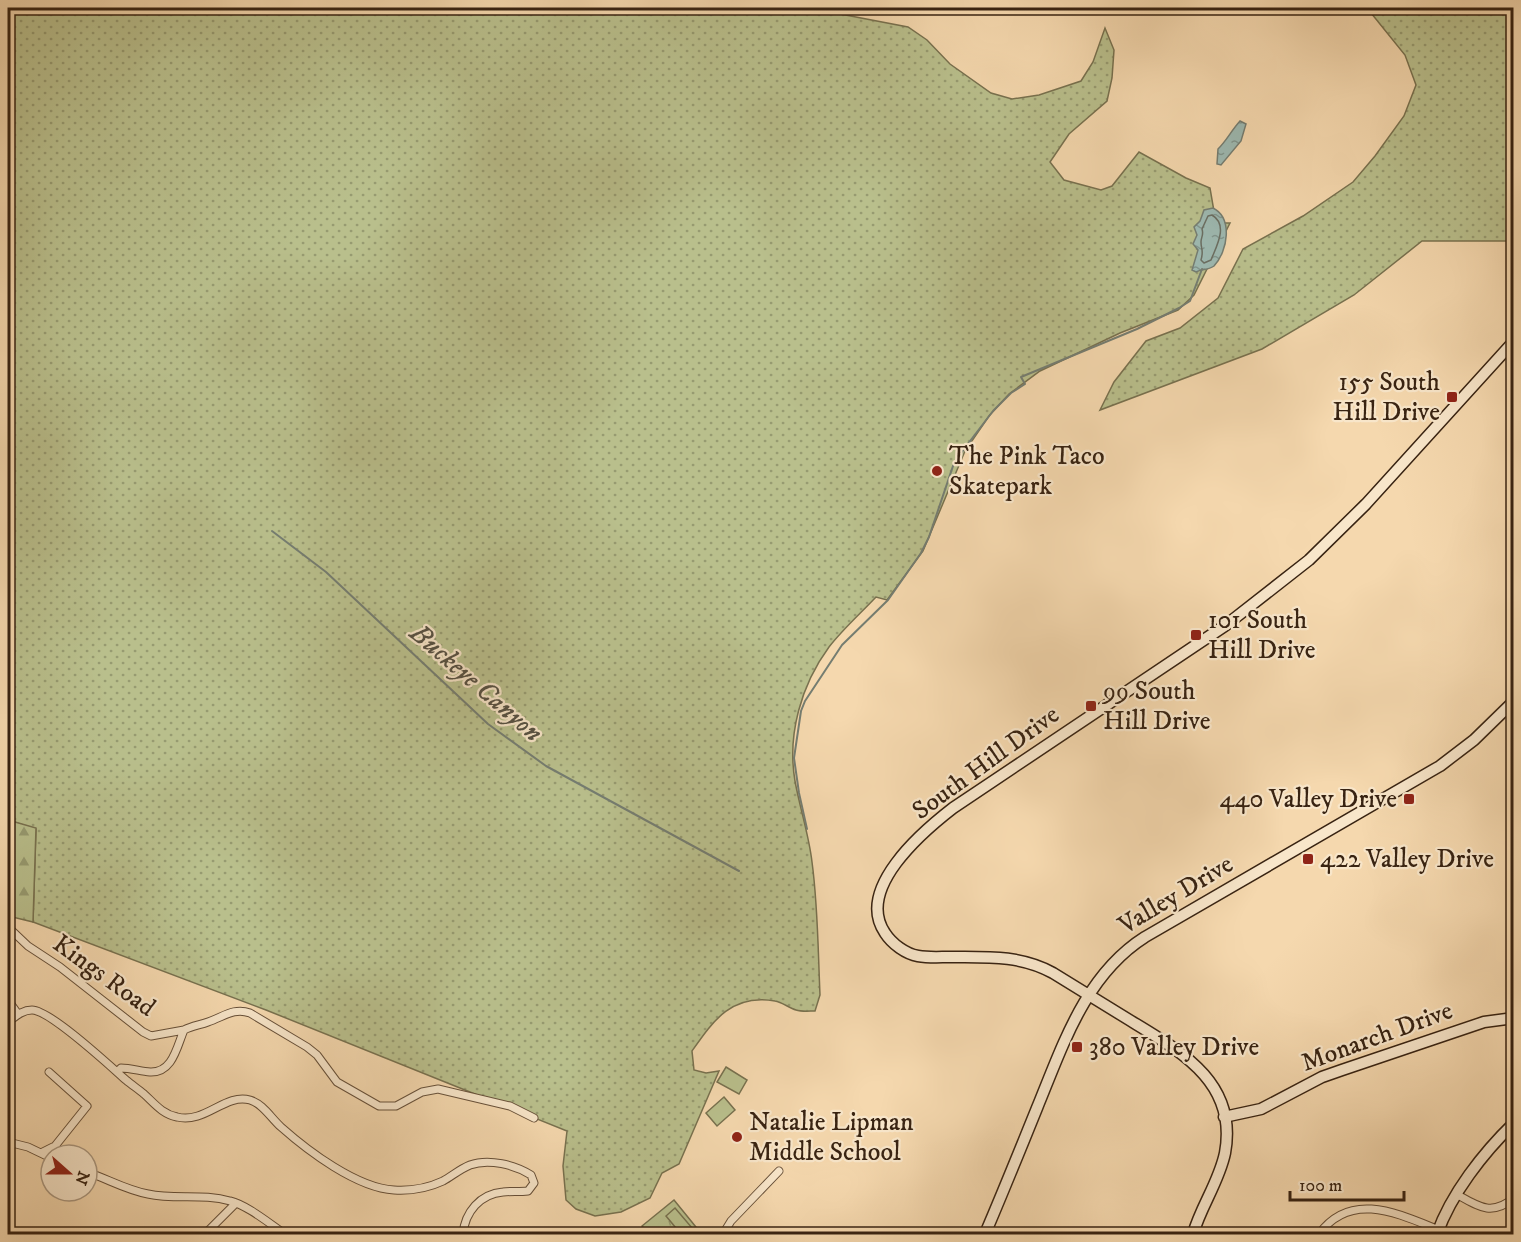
<svg xmlns="http://www.w3.org/2000/svg" width="1521" height="1242" viewBox="0 0 1521 1242" font-family="'IM FELL DW Pica',serif">
<style>
.grass{fill:url(#grass-dots);stroke:#78714f;stroke-width:1.5}
.forest{fill:url(#forest-firs);stroke:#78714f;stroke-width:1.5}
.park{fill:url(#park-tufts);stroke:#78714f;stroke-width:1.5}
.pitch{fill:#b9bf8c;stroke:#78714f;stroke-width:1.5}
.water{fill:url(#water-ripples);stroke:#757d71;stroke-width:1.5}
.lines{fill:none;stroke-linecap:round;stroke-linejoin:round}
.shore{stroke:#6a6e62;stroke-width:1.5}
.stream{stroke:#757d71;stroke-width:2}
.street-casing{stroke:#675039;stroke-width:9}
.secondary-casing{stroke:#382312;stroke-width:13}
.street{stroke:#f8e6ca;stroke-width:7}
.secondary{stroke:#f8e6ca;stroke-width:10}
.poi-dot{fill:#8f2418;stroke:#f8e6ca;stroke-width:2}
.labels{text-anchor:middle;dominant-baseline:central;stroke-width:4.5;stroke-linejoin:round;paint-order:stroke}
.poi-label{font-size:26px;fill:#382312;stroke:#f8e6ca;text-anchor:start}
.street-label{font-size:26px;fill:#382312;stroke:#f8e6ca}
.water-label{font-size:27px;font-style:italic;fill:#565042;stroke:#f8e6ca}
</style>
<defs>
<pattern id="grass-dots" width="8" height="8" patternUnits="userSpaceOnUse" patternTransform="scale(1.5)"><rect width="8" height="8" fill="#b9bf8c"/><path d="M2 2h.1M6 6h.1" fill="none" stroke="#979b71" stroke-width="1.8" stroke-linecap="round"/></pattern>
<pattern id="forest-firs" width="22" height="20" patternUnits="userSpaceOnUse" patternTransform="scale(1.5)"><rect width="22" height="20" fill="#b9bf8c"/><path d="M5 1l3.5 6h-7zM16 11l3.5 6h-7z" fill="#979b71"/></pattern>
<pattern id="park-tufts" width="24" height="20" patternUnits="userSpaceOnUse" patternTransform="scale(1.5)"><rect width="24" height="20" fill="#b9bf8c"/><path d="M3 7l-1-3M5 7V3M7 7l1-3M15 17l-1-3M17 17v-4M19 17l1-3" fill="none" stroke="#979b71"/></pattern>
<pattern id="water-ripples" width="26" height="14" patternUnits="userSpaceOnUse" patternTransform="scale(1.5)"><rect width="26" height="14" fill="#9db9b1"/><path d="M2 4q2-2 4 0t4 0M15 11q2-2 4 0t4 0" fill="none" stroke="#81968f"/></pattern>
</defs>
<rect width="100%" height="100%" fill="#f5d8ae"/>
<filter id="stains"><feTurbulence type="fractalNoise" baseFrequency=".00333" numOctaves="4"/><feColorMatrix values="0 0 0 0 .2 0 0 0 0 .09 0 0 0 0 .02 0 0 0 .5 -.17"/></filter>
<radialGradient id="worn" r=".72"><stop offset=".6" stop-color="#630" stop-opacity="0"/><stop offset="1" stop-color="#630" stop-opacity=".3"/></radialGradient>
<path class="grass" d="M8 8H809L908 27 927 40 950 64 991 93 1012 99 1039 95 1081 81 1093 62 1105 28 1114 50 1112 78 1107 101 1069 134 1050 162 1064 180 1101 190 1112 186 1139 152 1186 178 1210 188 1216 223H1230L1194 295 1178 310 1120 333 1040 371 1009 394 989 416 965 451 923 551 887 600 876 597C860 614 843 629 829 647 801 685 787 735 795 781 800 809 809 835 812 862 818 906 818 951 820 995L815 1011C809 1011 802 1012 796 1010 789 1008 782 1002 775 1001 732 993 713 1021 692 1051L694 1070 706 1073 719 1071 679 1164 662 1173 650 1198 621 1212 595 1216 576 1209 566 1200 563 1166 567 1131 266 1010 33 922 36 829 8 820Z
M1367 8H1513V241H1422L1354 295 1262 349 1100 410 1114 382 1146 341 1180 328 1218 298 1243 249 1303 216 1353 182 1375 156 1404 116 1416 85 1405 55Z"/>
<path class="forest" d="M8 820 36 828 33 922 8 916Z"/>
<path class="park" d="M674 1200 700 1232 698 1234H649L642 1226Z"/>
<path class="pitch" d="M726 1067 747 1080 739 1094 717 1082Z
M724 1097 735 1110 717 1126 706 1113Z
M675 1208 693 1229 686 1234H681L666 1216Z"/>
<path class="water" d="M1240 121 1246 124 1241 141 1221 165 1217 164 1218 149C1227 140 1231 131 1240 121Z
M1213 208C1233 218 1228 251 1214 266 1209 270 1202 269 1196 272L1192 270 1198 250 1193 244 1197 235 1194 227 1200 221 1204 210Z"/>
<g class="lines">
<path class="shore" d="M1212 215C1229 225 1216 247 1211 260L1204 263 1201 260C1204 250 1201 250 1201 242 1201 237 1204 235 1202 229L1208 216Z"/>
<path class="stream" d="M272 531 326 572 488 724 546 766 739 871
M807 829 799 793 794 758 801 711 805 701 842 645 888 600 921 553 929 537 953 466 964 449 993 411 1011 393 1025 384 1021 377 1137 329 1179 308 1190 301 1202 269"/>
<defs>
<path id="street" d="M8 927 28 946 60 967 143 1032 151 1036 184 1030
M8 1000 18 1014
M8 1022C15 1017 22 1010 32 1010 50 1010 110 1066 126 1080 132 1085 138 1089 144 1094 154 1103 162 1114 177 1117 205 1124 225 1093 250 1100 263 1104 271 1118 281 1127 308 1151 357 1188 394 1190 410 1191 428 1188 443 1181 452 1176 460 1169 470 1165 489 1158 515 1165 531 1175L534 1183 528 1191C519 1192 511 1191 503 1192 480 1194 465 1212 463 1234
M117 1072 121 1068C130 1068 140 1071 150 1072 173 1073 177 1046 184 1030 192 1026 200 1025 208 1022 223 1017 234 1007 250 1013L307 1047 317 1055 337 1082 379 1106H396L422 1092 438 1089 510 1106 534 1118
M8 1142 28 1147 51 1158
M55 1146V1155
M41 1153 55 1146 87 1106 49 1072
M87 1172C108 1179 126 1190 148 1194 175 1200 203 1193 230 1201 247 1205 270 1224 285 1234
M1458 1195C1479 1207 1492 1216 1514 1198
M205 1234 236 1203
M723 1234 731 1221 779 1171
M1319 1234C1351 1190 1399 1214 1439 1230"/>
<path id="secondary" d="M1224 1117 1261 1109 1322 1077 1342 1070 1484 1022 1514 1018
M985 1234C1003 1192 1020 1150 1037 1108 1063 1045 1085 975 1145 937L1440 766 1474 740 1514 701
M1193 1234C1201 1206 1219 1182 1225 1153 1238 1083 1182 1052 1131 1021 1105 1005 1079 989 1053 973 1021 955 986 957 950 957 940 957 929 958 918 956 906 954 892 944 885 933 855 889 922 832 953 808L1226 625 1309 560 1366 504 1514 341
M1437 1234C1451 1194 1483 1153 1514 1123"/>
</defs>
<use href="#street" class="street-casing"/>
<use href="#secondary" class="secondary-casing"/>
<use href="#street" class="street"/>
<use href="#secondary" class="secondary"/>
</g>
<g class="poi-dot">
<rect x="1446" y="391" width="12" height="12" rx="3"/>
<circle cx="937" cy="471" r="6"/>
<rect x="1190" y="629" width="12" height="12" rx="3"/>
<rect x="1085" y="700" width="12" height="12" rx="3"/>
<rect x="1403" y="793" width="12" height="12" rx="3"/>
<rect x="1302" y="853" width="12" height="12" rx="3"/>
<rect x="1071" y="1041" width="12" height="12" rx="3"/>
<circle cx="737" cy="1137" r="6"/>
</g>
<g class="labels">
<g class="poi-label">
<text x="1440" y="382" text-anchor="end">155 South<tspan x="1440" dy="30">Hill Drive</tspan></text>
<text x="949" y="456">The Pink Taco<tspan x="949" dy="30">Skatepark</tspan></text>
<text x="1208" y="620">101 South<tspan x="1208" dy="30">Hill Drive</tspan></text>
<text x="1103" y="691">99 South<tspan x="1103" dy="30">Hill Drive</tspan></text>
<text x="1397" y="799" text-anchor="end">440 Valley Drive</text>
<text x="1320" y="859">422 Valley Drive</text>
<text x="1089" y="1047">380 Valley Drive</text>
<text x="749" y="1122">Natalie Lipman<tspan x="749" dy="30">Middle School</tspan></text>
</g>
<g class="street-label">
<text transform="translate(986 763) rotate(-36)">South Hill Drive</text>
<text transform="translate(1176 895) rotate(-31)">Valley Drive</text>
<text transform="translate(104 976) rotate(36)">Kings Road</text>
<text transform="translate(1377 1037) rotate(-20)">Monarch Drive</text>
</g>
<g class="water-label">
<text transform="translate(476 683) rotate(41)">Buckeye Canyon</text>
</g>
</g>
<rect width="1521" height="1242" fill="none" stroke="#f5d8ae" stroke-width="30"/>
<rect x="9" y="9" width="1503" height="1224" fill="none" stroke="#382312" stroke-width="3"/>
<rect x="15" y="15" width="1491" height="1212" fill="none" stroke="#382312" stroke-width="1.5"/>
<g transform="translate(69 1173) rotate(111)"><circle r="28" fill="#f8e6ca" stroke="#ab9880" stroke-width="1.5"/>
<path d="M0-4.5L10 22L0 15L-10 22Z" fill="#8f2418"/>
<text y="-9" font-size="16" font-weight="bold" text-anchor="middle" fill="#382312">N</text>
</g>
<path d="M1290 1191v9h114v-9" fill="none" stroke="#382312" stroke-width="3"/>
<text x="1299" y="1191" font-size="18" fill="#382312" stroke="#f8e6ca" stroke-width="4.5" paint-order="stroke">100 m</text>
<rect width="100%" height="100%" filter="url(#stains)"/>
<rect width="100%" height="100%" fill="url(#worn)"/>
</svg>
